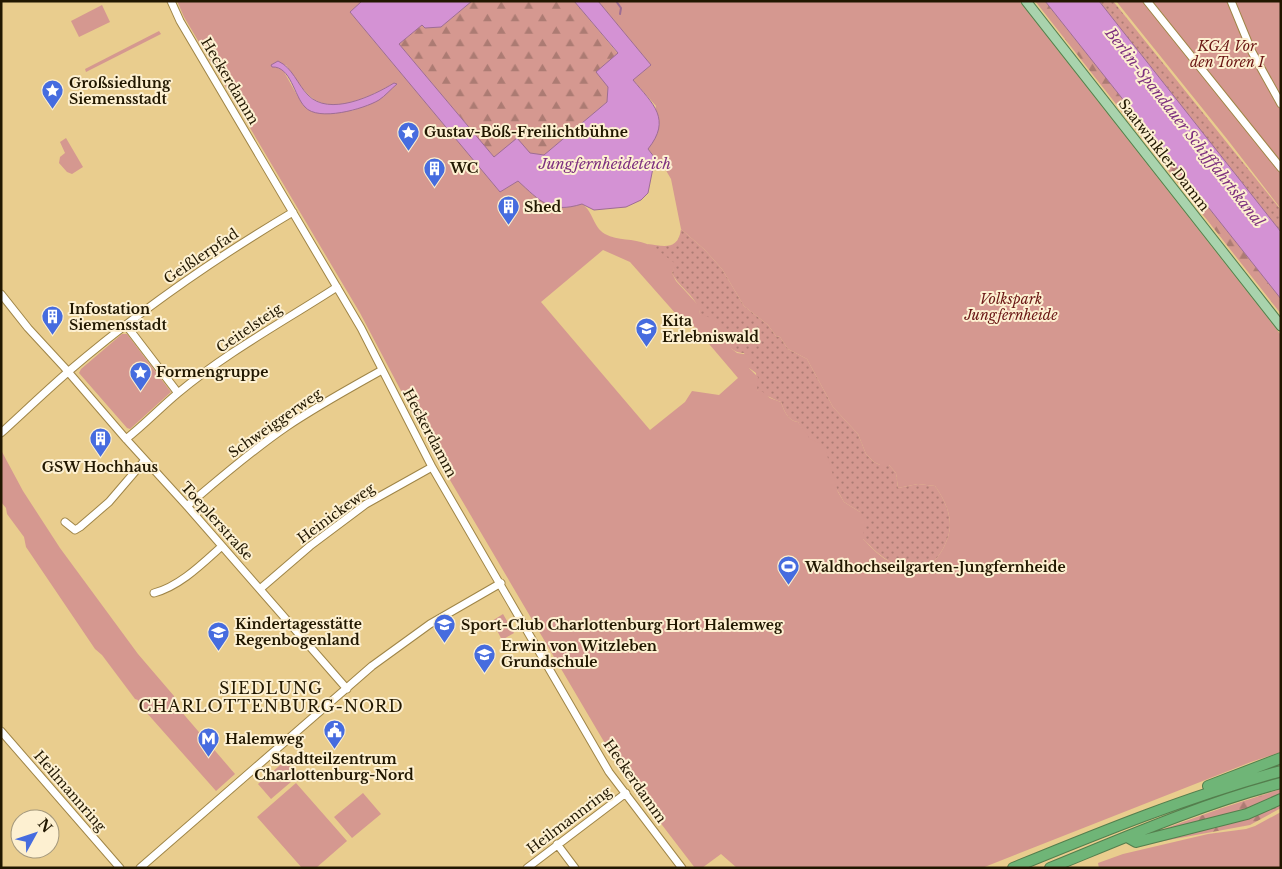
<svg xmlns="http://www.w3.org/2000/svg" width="1282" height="869" viewBox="0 0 1282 869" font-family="'Libre Baskerville',serif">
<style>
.grass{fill:url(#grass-dots)}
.forest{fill:url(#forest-firs)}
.green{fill:#d59890;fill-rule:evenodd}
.water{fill:#d492d4;stroke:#9e6d94}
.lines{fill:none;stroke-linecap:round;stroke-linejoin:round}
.stream{stroke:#9e6d94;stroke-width:2}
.minor-casing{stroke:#9f8547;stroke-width:9}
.major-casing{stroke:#547e4d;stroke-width:11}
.highway-casing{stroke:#547e4d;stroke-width:12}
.minor{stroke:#fff;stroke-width:7}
.major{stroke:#a9d3ad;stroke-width:9}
.highway{stroke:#6fb577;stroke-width:10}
.labels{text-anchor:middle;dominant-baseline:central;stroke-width:4;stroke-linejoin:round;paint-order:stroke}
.park-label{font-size:14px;font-style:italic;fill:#6b1715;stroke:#fdf0d1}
.street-label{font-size:14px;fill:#211700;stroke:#fdf0d1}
.poi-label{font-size:14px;font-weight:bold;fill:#211700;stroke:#fdf0d1;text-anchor:start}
.water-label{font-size:15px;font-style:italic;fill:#7e307f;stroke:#fdf0d1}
.quarter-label{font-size:16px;letter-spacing:1px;fill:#211700;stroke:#fdf0d1}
</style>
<defs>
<pattern id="grass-dots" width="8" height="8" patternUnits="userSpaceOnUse" patternTransform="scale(1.25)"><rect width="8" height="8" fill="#d59890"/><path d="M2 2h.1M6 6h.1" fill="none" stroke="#ac7b73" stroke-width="1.8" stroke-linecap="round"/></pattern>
<pattern id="forest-firs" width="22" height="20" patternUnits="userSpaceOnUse" patternTransform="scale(1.25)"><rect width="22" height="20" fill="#d59890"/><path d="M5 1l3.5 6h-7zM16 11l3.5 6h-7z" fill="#ac7b73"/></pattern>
</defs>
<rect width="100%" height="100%" fill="#e9cd8e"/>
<path class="grass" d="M1099 1H1113L1281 210V232Z
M681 229 705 250 722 269 744 306 768 325 776 336 780 337 788 349 807 359 833 407 858 434 866 454 874 462 880 465H889L896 473 898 488 918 484 935 486C943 497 950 511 950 525 950 539 939 561 926 567 918 570 899 568 892 563 881 557 871 547 862 538L860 512 844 502 798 422C788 421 784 411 781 402 773 399 764 395 757 390L756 373 749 368 744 353C726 352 731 341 723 332 717 325 707 320 700 314 698 297 679 288 672 273L675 264 647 244C664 246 678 251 681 229Z"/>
<path class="forest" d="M472 1H574L618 54 608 87 607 102 544 155 530 154 494 157 399 44 422 25 441 27Z
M1035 1H1045L1281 299V314Z
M1281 789V808L1250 825 1158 842 1155 832 1222 808Z"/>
<path class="green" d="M177 1H362L350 12 500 192 518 181C540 201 550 214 582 204 594 212 592 226 605 234 618 241 633 238 647 244 657 248 667 258 676 264L672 273 676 281 699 306 700 314 711 318 720 325 732 349 737 353 750 355 752 361 749 368 758 377 757 390 763 392 770 398 781 402C784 411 788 421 798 422L810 439 824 445 838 492 844 502 860 512 865 521 863 539C871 547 881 558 892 563 899 568 918 570 926 567 939 561 950 539 950 525 950 511 943 497 935 486L918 484 898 488 896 473 889 465H880L874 462 866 454 858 434 833 407 807 359 788 349 780 337 776 336 768 325 744 306 722 269 705 250 681 229 671 179 664 167 648 149 656 106 633 80 651 65 598 1H1019L1281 335V752L1251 762 982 868H737L721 854 702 868H695L623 774 447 475 438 461 360 313 184 17ZM286 65C293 75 301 88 310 96 331 116 372 96 394 83L355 110 320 114 298 97 283 70 276 67ZM603 250 630 262 676 314 687 318 738 378 719 395 692 391 685 402 650 430 541 302Z
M1116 1H1281V209L1227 139Z
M102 5 110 22 79 37 71 21Z
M159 31 161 34 86 72 85 69Z
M66 138 83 167 72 174 67 172 59 163 60 157 65 153 60 142Z
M122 334H127L171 392 130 429 127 428 79 373 81 369Z
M1 450 23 491 60 548 138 654 174 696V703L235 774 216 791 138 703V700L135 699 102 655 95 649 26 547 24 537 7 514 6 508 1 502Z
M503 614 514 633 502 640 492 621Z
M285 761 298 776 271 799 258 784Z
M296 783 347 841 316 868H302L257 817Z
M363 793 381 814 352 838 334 817Z
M1281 812V868H1099L1098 863 1123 854 1208 834 1246 829 1255 826Z"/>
<path class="water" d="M362 1H472L441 27 425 28 422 25 399 44 494 157 517 138 530 153 544 155 607 102 608 87 596 72 618 53 574 1H598L651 65 633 80C653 104 672 119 648 149L655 158 648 193 641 200 626 207 594 210 582 204C550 214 540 201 518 181L500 192 350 12Z
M1045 1H1099L1281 232V299Z
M278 61C293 68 297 84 308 95 329 117 373 96 394 83L397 84C391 89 385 96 379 100 364 109 318 122 305 107 294 96 291 66 272 67L271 65Z"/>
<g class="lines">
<path class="stream" d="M616 1 621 8 620 14"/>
<defs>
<path id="minor" d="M171 1 180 21 361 328 432 467 609 772 682 868
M1147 1 1281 168
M1231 1 1252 52 1281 104
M1 294 28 328 64 367 126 439 187 506 347 689
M126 325 178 393
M1 433C24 412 46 391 69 371 139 311 214 259 293 212
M126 439C144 425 160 408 178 393 227 352 283 322 337 287
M187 506C220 478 251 451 286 427 317 406 350 388 382 370
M65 522 75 530 80 527 109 502 145 460
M260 589 310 546 366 504 432 467
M154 593C180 586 202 564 222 546
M1 731 120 868
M557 844 575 868
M140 868 372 666 430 624 501 583
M527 868 626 793"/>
<path id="major" d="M1026 1 1281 326"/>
<path id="highway" d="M1208 786 1281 758
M1127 837 1136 842 1247 814 1281 799
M1013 868C1101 832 1189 796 1281 771
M1050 868C1126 837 1201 804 1281 783"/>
</defs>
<use href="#minor" class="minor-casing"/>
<use href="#major" class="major-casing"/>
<use href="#highway" class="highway-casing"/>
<use href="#minor" class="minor"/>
<use href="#major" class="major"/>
<use href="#highway" class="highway"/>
</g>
<defs>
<symbol id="sight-pin" viewBox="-11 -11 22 30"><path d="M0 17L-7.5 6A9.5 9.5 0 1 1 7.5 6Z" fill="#466cdf" stroke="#fdf0d1"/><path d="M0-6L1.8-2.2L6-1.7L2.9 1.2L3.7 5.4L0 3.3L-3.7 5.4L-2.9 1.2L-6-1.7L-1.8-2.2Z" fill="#fff"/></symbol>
<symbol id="building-pin" viewBox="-11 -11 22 30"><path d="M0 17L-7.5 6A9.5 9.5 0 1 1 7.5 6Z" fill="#466cdf" stroke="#fdf0d1"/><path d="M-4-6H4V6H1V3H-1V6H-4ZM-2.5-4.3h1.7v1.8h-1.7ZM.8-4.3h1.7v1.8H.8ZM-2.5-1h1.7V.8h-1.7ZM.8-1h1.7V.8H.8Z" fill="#fff"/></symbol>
<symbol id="school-pin" viewBox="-11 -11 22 30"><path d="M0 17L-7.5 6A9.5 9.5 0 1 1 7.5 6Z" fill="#466cdf" stroke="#fdf0d1"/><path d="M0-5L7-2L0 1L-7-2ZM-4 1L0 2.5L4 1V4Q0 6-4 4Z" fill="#fff"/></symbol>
<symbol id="stadium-pin" viewBox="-11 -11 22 30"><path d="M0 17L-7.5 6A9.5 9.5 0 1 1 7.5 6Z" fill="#466cdf" stroke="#fdf0d1"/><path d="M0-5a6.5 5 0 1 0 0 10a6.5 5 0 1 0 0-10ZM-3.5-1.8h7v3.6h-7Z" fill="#fff"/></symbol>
<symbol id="civic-pin" viewBox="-11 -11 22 30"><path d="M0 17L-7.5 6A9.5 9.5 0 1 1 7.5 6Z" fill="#466cdf" stroke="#fdf0d1"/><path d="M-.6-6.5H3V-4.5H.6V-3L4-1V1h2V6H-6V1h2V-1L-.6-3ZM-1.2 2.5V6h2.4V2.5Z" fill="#fff"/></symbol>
<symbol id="metro-pin" viewBox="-11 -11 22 30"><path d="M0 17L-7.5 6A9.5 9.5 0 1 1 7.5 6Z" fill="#466cdf" stroke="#fdf0d1"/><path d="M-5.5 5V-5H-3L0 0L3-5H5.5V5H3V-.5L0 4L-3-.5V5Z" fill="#fff"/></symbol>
</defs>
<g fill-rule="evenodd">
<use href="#sight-pin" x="40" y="78" width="25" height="34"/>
<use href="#sight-pin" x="396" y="120" width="25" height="34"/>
<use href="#building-pin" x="422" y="156" width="25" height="34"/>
<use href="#building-pin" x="496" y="194" width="25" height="34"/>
<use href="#building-pin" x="40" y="304" width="25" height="34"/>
<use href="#school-pin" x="634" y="316" width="25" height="34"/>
<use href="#sight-pin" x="128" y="360" width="25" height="34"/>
<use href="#building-pin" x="88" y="426" width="25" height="34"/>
<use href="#stadium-pin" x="776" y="554" width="25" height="34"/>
<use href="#school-pin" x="432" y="612" width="25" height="34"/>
<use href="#school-pin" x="206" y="620" width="25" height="34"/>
<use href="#school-pin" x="472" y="642" width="25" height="34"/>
<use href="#civic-pin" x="322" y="718" width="25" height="34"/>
<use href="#metro-pin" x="196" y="726" width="25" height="34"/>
</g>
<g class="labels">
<g class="park-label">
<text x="1227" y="46">KGA Vor<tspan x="1227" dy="16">den Toren I</tspan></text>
<text x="1011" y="299">Volkspark<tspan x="1011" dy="16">Jungfernheide</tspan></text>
</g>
<g class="street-label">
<text transform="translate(230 81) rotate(59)">Heckerdamm</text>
<text transform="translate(1164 155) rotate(52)">Saatwinkler Damm</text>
<text transform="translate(201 256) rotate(-34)">Geißlerpfad</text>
<text transform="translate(249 328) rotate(-34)">Geitelsteig</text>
<text transform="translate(275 423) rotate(-35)">Schweiggerweg</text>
<text transform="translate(430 433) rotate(62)">Heckerdamm</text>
<text transform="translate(336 513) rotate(-36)">Heinickeweg</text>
<text transform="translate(217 521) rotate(48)">Toeplerstraße</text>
<text transform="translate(635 781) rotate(55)">Heckerdamm</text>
<text transform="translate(70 791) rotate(49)">Heilmannring</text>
<text transform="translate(569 820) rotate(-37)">Heilmannring</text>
</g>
<g class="poi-label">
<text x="69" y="83">Großsiedlung<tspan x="69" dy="16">Siemensstadt</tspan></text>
<text x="424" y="132">Gustav-Böß-Freilichtbühne</text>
<text x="450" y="168">WC</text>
<text x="524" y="207">Shed</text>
<text x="69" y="309">Infostation<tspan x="69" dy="16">Siemensstadt</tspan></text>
<text x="662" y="321">Kita<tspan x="662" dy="16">Erlebniswald</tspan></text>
<text x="156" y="372">Formengruppe</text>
<text x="100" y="467" text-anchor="middle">GSW Hochhaus</text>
<text x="805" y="567">Waldhochseilgarten-Jungfernheide</text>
<text x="235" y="624">Kindertagesstätte<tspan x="235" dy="16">Regenbogenland</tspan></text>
<text x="461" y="625">Sport-Club Charlottenburg Hort Halemweg</text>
<text x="501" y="646">Erwin von Witzleben<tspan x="501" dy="16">Grundschule</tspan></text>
<text x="225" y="739">Halemweg</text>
<text x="334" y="759" text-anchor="middle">Stadtteilzentrum<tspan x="334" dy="16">Charlottenburg-Nord</tspan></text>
</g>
<g class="water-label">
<text transform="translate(1185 127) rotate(52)">Berlin-Spandauer Schifffahrtskanal</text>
<text x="605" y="163">Jungfernheideteich</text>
</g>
<g class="quarter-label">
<text x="271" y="688">SIEDLUNG<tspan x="271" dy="18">CHARLOTTENBURG-NORD</tspan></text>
</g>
</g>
<rect width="1282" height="869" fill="none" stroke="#211700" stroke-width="5"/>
<g transform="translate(35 834) rotate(50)"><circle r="24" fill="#fdf0d1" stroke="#a5997d"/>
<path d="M0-4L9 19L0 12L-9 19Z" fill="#466cdf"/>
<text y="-8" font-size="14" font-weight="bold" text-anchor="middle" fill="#211700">N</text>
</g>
</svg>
